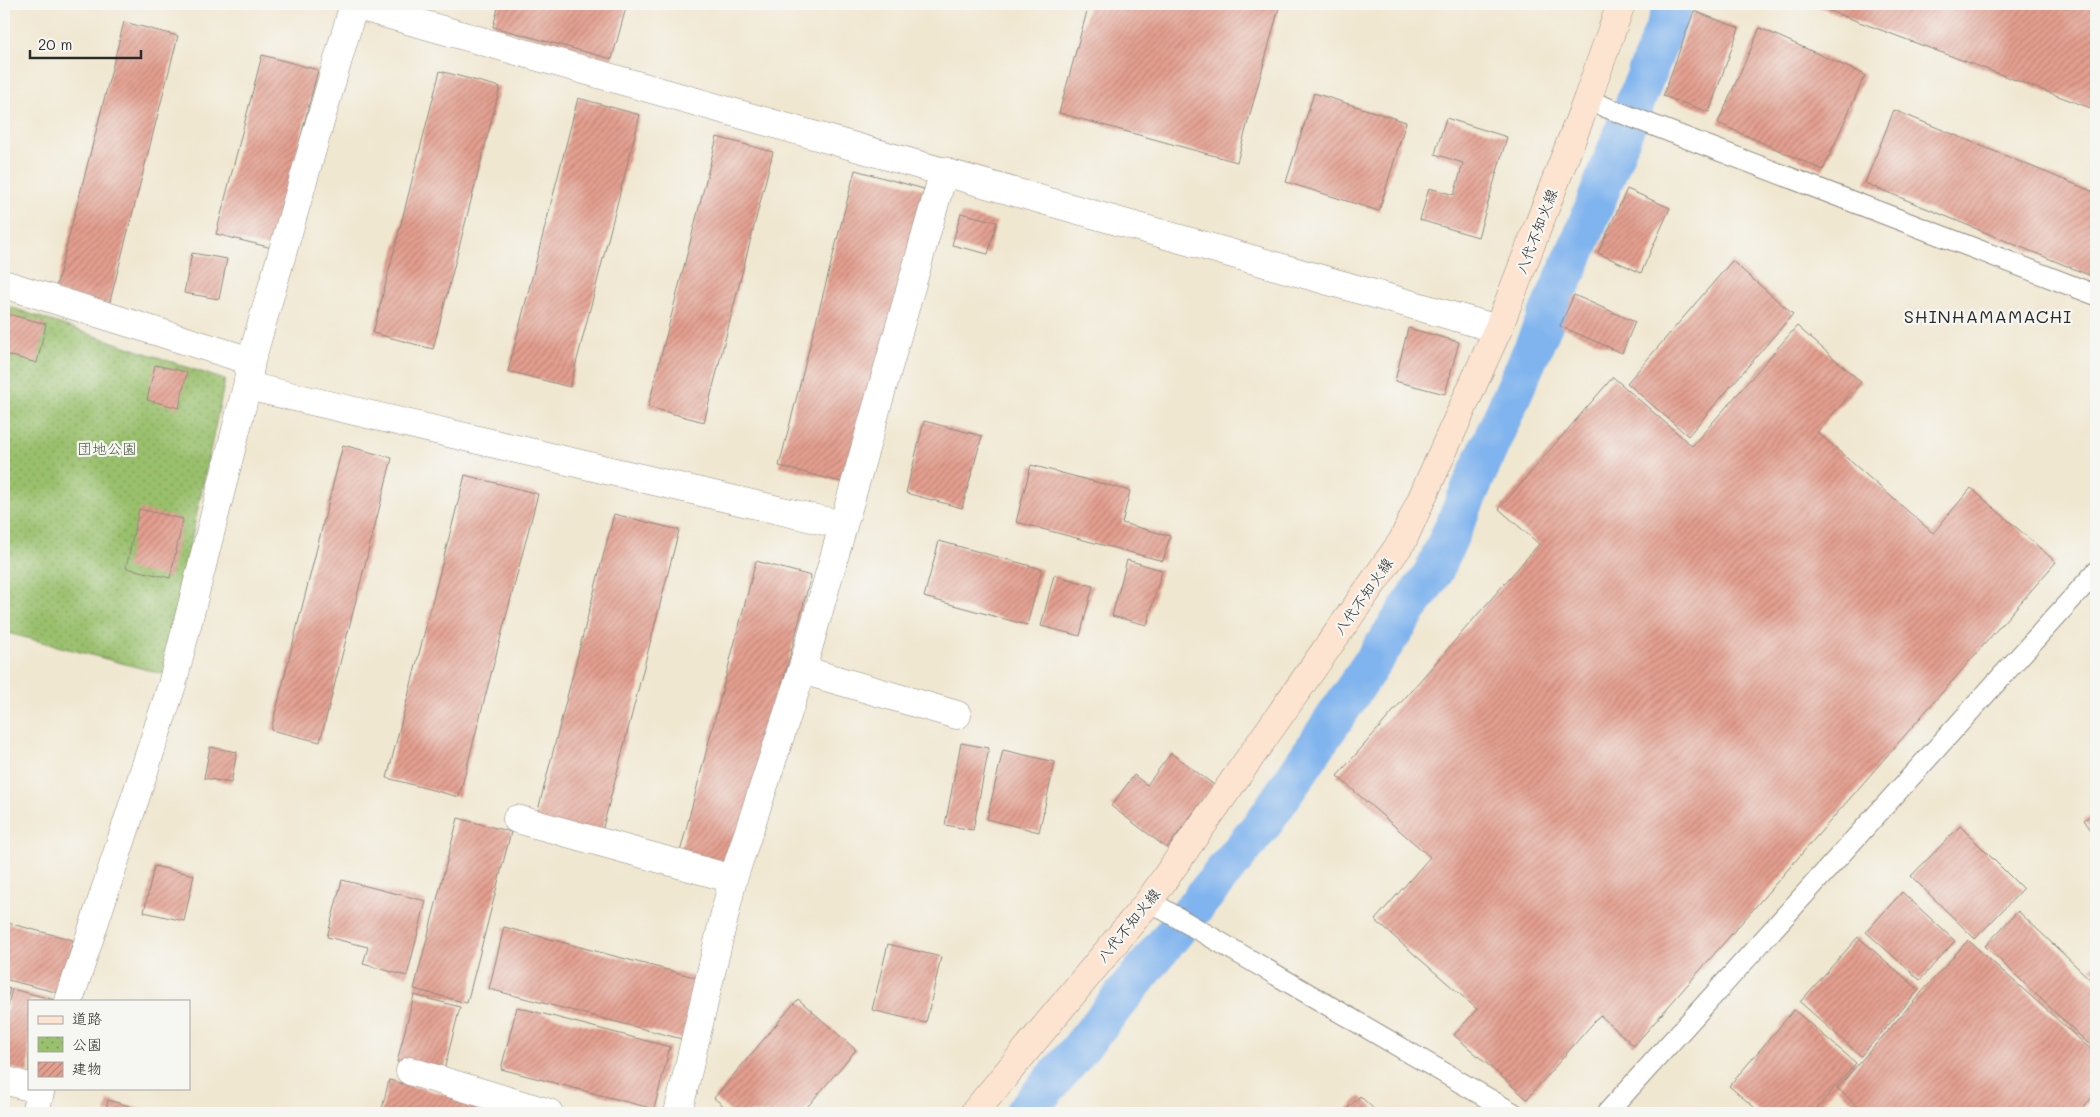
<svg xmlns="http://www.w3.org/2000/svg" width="2100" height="1117" viewBox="0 0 2100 1117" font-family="Mali,'Klee One',sans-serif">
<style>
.park{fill:url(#park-dots);stroke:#62764c}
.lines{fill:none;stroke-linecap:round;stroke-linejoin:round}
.canal{stroke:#80b4ee;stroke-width:39}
.building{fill:url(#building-hatch)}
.service-casing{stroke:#8e897e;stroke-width:22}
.minor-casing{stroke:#8e897e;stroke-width:29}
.secondary-casing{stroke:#8e897e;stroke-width:29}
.service{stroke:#fff;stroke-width:20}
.minor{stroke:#fff;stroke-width:28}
.secondary{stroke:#fde4d1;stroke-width:28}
.labels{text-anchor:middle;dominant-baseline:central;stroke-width:4.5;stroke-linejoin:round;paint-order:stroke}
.street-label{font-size:15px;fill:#2b2b2b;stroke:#f6f6f2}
.park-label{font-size:15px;fill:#4c583e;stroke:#f6f6f2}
.quarter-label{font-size:18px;letter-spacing:1px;fill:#2b2b2b;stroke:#f6f6f2}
</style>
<defs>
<pattern id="park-dots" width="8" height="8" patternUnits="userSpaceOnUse" patternTransform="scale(1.25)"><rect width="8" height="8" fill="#99c06c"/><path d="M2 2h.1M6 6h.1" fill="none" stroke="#7d9c59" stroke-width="1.8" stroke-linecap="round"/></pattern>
<pattern id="building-hatch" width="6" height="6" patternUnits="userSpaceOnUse" patternTransform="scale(1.25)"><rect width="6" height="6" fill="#e49f8f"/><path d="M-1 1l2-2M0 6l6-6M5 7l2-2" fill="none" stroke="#b98275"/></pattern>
</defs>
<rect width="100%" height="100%" fill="#f6f6f2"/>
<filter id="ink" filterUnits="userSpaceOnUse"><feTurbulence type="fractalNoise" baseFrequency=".02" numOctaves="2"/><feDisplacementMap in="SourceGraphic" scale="10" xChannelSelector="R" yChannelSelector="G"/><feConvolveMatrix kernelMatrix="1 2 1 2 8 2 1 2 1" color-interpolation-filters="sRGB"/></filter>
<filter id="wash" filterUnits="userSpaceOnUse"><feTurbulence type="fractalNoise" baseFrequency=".0096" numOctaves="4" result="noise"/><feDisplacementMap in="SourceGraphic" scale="20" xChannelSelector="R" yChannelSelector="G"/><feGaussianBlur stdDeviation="1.12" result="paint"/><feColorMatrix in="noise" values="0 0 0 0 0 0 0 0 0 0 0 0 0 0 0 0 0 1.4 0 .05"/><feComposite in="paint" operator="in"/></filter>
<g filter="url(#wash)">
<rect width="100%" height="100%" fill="#f0e7d0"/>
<path class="park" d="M4 305 225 380 163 674 4 632Z"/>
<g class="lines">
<path class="canal" d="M1024 1113 1068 1063 1265 821 1434 571 1580 242 1674 4"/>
</g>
<g id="blocks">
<path class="building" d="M499 4H627L612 59 493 27Z
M1089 4H1280L1237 162 1059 113Z
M1811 4H2096V110Z
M1694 11 1739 28 1709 112 1663 96Z
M124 22 178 36 109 305 55 291Z
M1760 28 1865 75 1823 170 1718 123Z
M262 55 318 70 272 248 216 234Z
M440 71 500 87 433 349 373 333Z
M1314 93 1406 122 1379 211 1286 182Z
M578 98 640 115 570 387 508 371Z
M1894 110 2096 193V278L1865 183Z
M1446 118 1507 137 1478 237 1420 220 1429 188 1454 195 1463 163 1435 154Z
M717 137 773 152 704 422 648 407Z
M855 170 924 189 849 484 779 466Z
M1627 189 1670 208 1641 273 1598 253Z
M961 213 997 222 988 254 952 245Z
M192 253 227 259 219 299 184 293Z
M1732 261 1793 314 1688 436 1627 383Z
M1574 295 1635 322 1622 353 1560 326Z
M4 313 46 324 37 363 4 354Z
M1797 326 1861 382 1817 432 1933 533 1971 488 2056 562 1634 1046 1600 1015 1527 1099 1454 1035 1477 1009 1375 920 1430 857 1337 776 1539 544 1499 509 1613 377 1692 446Z
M1408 328 1459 342 1445 394 1395 381Z
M155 365 187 372 179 408 147 400Z
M924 421 982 436 962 508 906 493Z
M343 445 392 458 320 742 271 730Z
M1031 465 1130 491 1122 523 1170 536 1163 561 1016 522Z
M465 475 538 494 459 797 387 778Z
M139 509 183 519 170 578 126 568Z
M614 514 679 530 601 835 536 818Z
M939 541 1042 569 1027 625 924 597Z
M1127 560 1162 570 1147 625 1112 616Z
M756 561 811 576 733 871 679 856Z
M1054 575 1093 586 1080 636 1041 626Z
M961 743 989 748 973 830 945 825Z
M210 747 237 752 231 783 204 778Z
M1003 750 1055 762 1039 832 987 819Z
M1171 753 1214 785 1167 848 1111 806 1134 775 1147 785Z
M2096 811V837L2084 820Z
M458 818 511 832 467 1003 414 989Z
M1960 826 2023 889 1975 939 1911 876Z
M154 866 194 875 184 921 144 912Z
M342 880 426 901 407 976 363 964 368 947 327 937Z
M1902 892 1955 941 1920 980 1866 932Z
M2018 911 2096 985V1051L1985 946Z
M4 922 73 940 59 993 4 979Z
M504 927 698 978 682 1039 489 989Z
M1858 937 1919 990 1861 1056 1800 1002Z
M1968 940 2096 1054V1093L2078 1113H1865L1837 1088Z
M888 944 941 957 926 1023 872 1010Z
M2096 963V974L2091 968Z
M4 987 10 989 4 1010Z
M12 989 55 1000 29 1001V1073L4 1066V1022Z
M414 995 460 1007 443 1074 397 1062Z
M798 999 856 1050 802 1113H732L714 1098Z
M517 1007 670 1047 654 1109 501 1069Z
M1794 1010 1856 1063 1813 1113H1761L1729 1086Z
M389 1080 485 1105 483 1113H381Z
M1360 1096 1378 1113H1343Z
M108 1100 143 1110 142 1113H105Z"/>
</g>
</g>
<g filter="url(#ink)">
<use href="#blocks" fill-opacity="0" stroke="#8e897e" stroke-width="1"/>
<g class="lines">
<defs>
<path id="service" d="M1587 100 2096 295
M1149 901 1513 1113
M1607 1113 2096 572"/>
<path id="minor" d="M351 4 1498 329
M4 284 251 361
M247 386 842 525
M802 670 957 715
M517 819 733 879
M69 1001 172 685 247 386 251 361 354 4
M410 1071 549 1113
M4 1080 29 1087
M35 1113 41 1088
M678 1113 733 879 802 670 944 171"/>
<path id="secondary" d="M974 1113 1149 901 1403 540 1498 329 1587 100 1621 4"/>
</defs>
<use href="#service" class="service-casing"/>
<use href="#minor" class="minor-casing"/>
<use href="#secondary" class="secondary-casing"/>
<use href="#service" class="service"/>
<use href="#minor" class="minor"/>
<use href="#secondary" class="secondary"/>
</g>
</g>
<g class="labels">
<g class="street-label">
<text transform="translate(1536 231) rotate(-69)">八代不知火線</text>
<text transform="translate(1363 596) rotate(-55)">八代不知火線</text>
<text transform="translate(1128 925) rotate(-51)">八代不知火線</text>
</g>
<g class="park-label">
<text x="107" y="448">団地公園</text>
</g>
<g class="quarter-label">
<text x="1988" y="316">SHINHAMAMACHI</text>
</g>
</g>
<rect width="2100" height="1117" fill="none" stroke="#f6f6f2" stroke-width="20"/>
<rect x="28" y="1000" width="162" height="90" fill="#f6f6f2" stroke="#a5a5a2"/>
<rect x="38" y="1016" width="25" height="8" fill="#fde4d1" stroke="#a5a5a2"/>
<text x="72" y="1024" font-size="15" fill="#2b2b2b">道路</text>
<rect x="38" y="1037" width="25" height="15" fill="url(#park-dots)" stroke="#a5a5a2"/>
<text x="72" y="1050" font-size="15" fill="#2b2b2b">公園</text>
<rect x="38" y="1062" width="25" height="15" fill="url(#building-hatch)" stroke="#a5a5a2"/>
<text x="72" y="1074" font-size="15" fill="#2b2b2b">建物</text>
<path d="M30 50v8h111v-8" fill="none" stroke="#2b2b2b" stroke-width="2.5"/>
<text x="38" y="50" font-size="15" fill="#2b2b2b" stroke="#f6f6f2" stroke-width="4" paint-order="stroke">20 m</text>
</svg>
